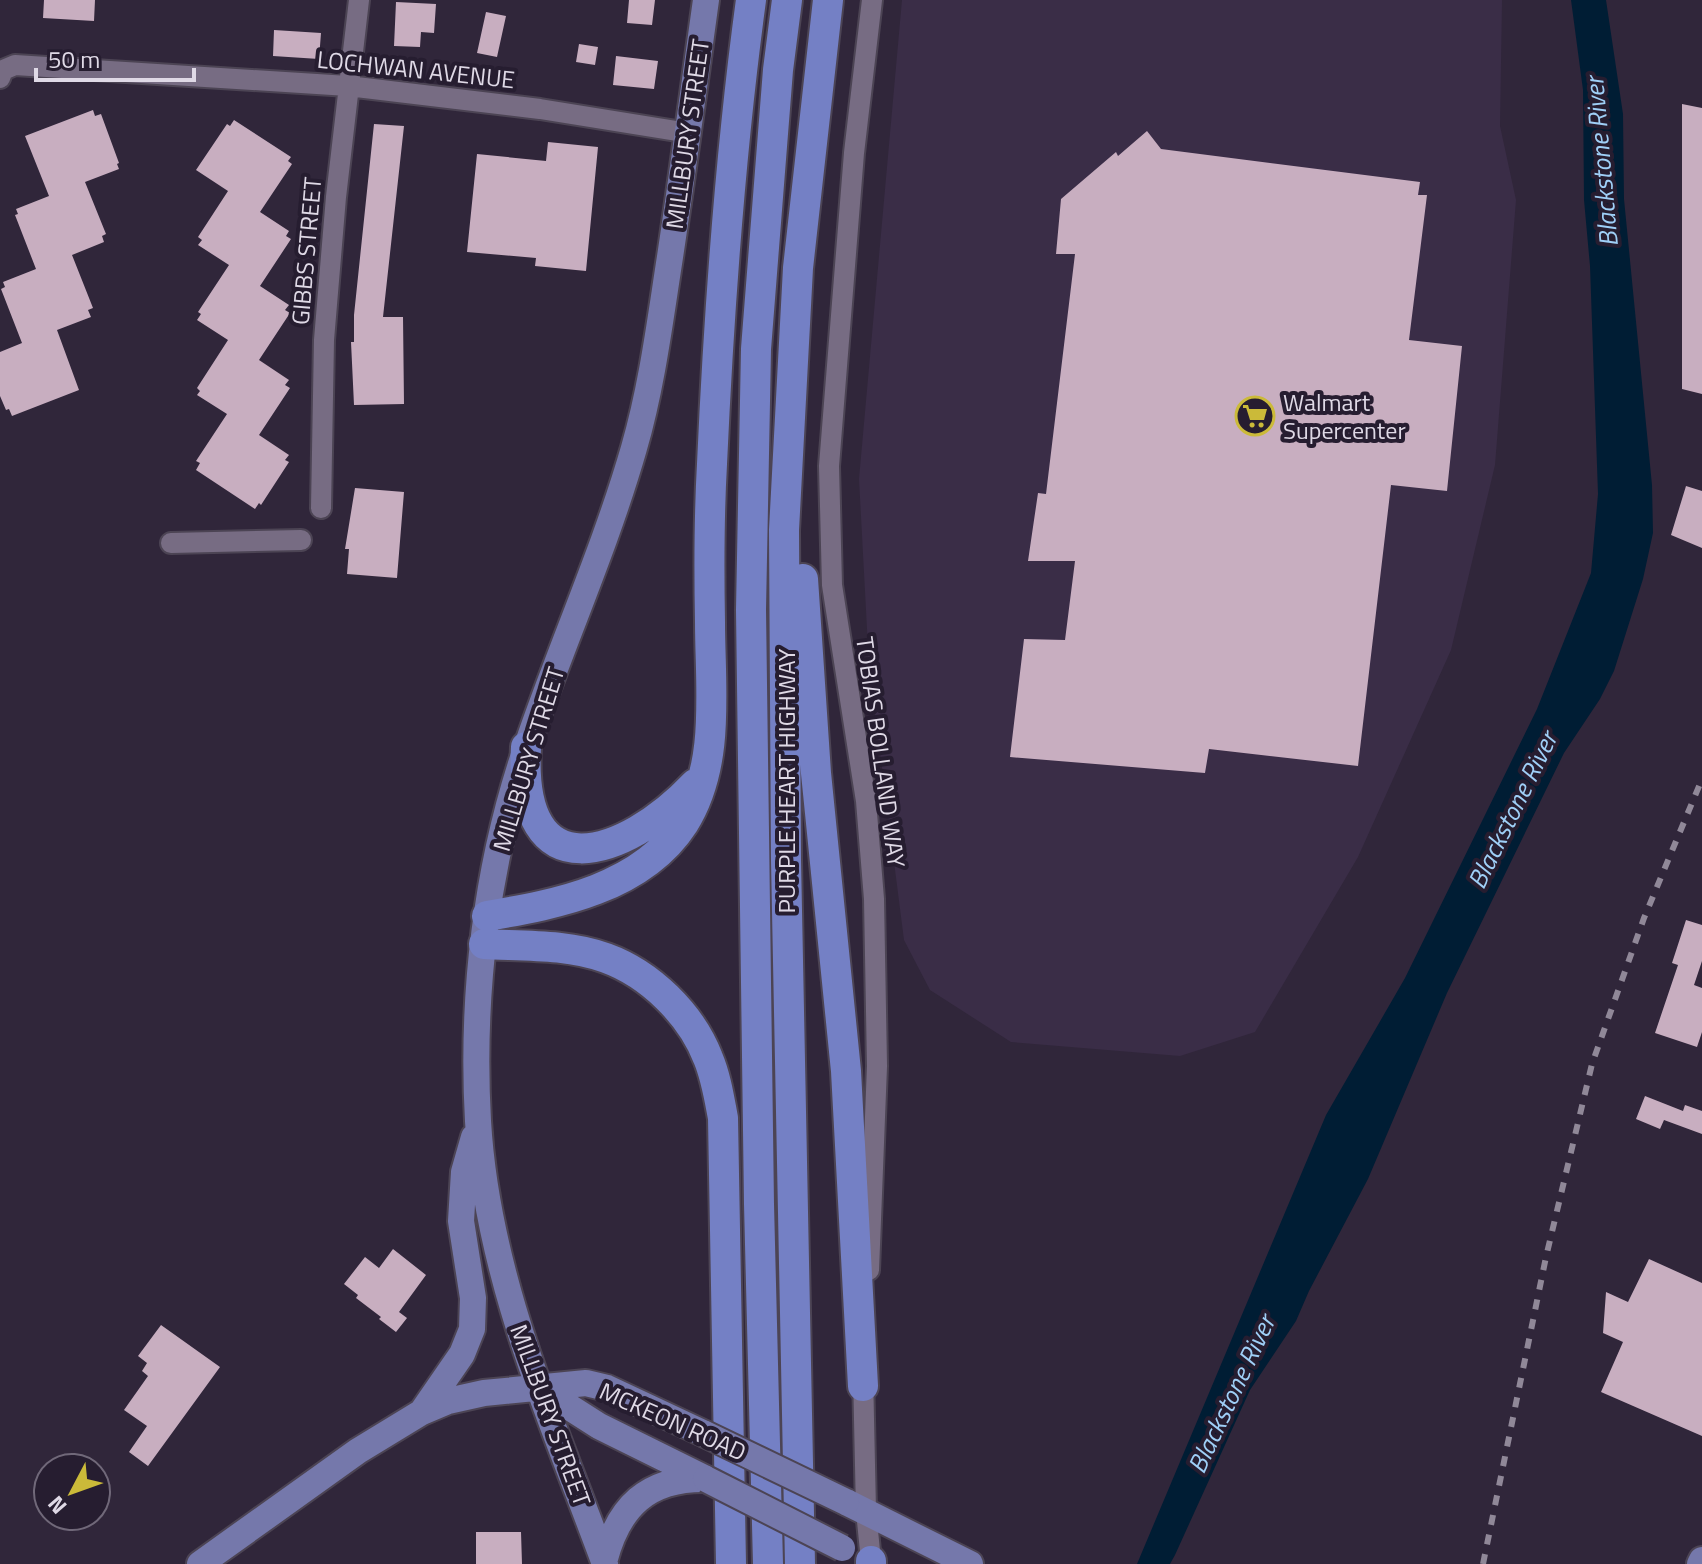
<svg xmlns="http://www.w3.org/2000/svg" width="1702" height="1564" viewBox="0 0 1702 1564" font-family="'Titillium Web',sans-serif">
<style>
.built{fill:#3a2d47}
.water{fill:#001d34}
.building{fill:#c8aec0}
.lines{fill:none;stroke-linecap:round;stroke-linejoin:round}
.minor-casing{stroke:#4c4454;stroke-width:24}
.major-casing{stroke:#4c4454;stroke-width:30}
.highway-casing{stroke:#4c4454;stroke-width:34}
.minor{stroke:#776c83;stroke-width:20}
.major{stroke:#7578ab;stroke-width:26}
.highway{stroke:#7480c5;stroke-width:30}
.rail{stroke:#908898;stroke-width:6;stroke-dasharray:10 10;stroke-linecap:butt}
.major-bridge-casing{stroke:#4c4454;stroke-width:30;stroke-linecap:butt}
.major-bridge{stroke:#7578ab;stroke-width:26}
.labels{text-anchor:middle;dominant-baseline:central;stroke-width:8;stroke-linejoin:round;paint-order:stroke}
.street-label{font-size:24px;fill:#dfd9e6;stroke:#261d30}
.poi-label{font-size:24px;fill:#dfd9e6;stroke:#261d30;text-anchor:start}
.water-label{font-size:26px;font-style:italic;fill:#9fcff7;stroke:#261d30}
</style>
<rect width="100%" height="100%" fill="#30263a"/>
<path class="built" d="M902 0H1502L1500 126 1516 200 1495 465 1451 650 1358 857 1255 1032 1180 1056 1011 1042 930 990 904 940 869 666 859 479Z"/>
<path class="water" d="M1571 0H1606L1623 114 1624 199 1652 485 1653 533 1643 579 1614 671 1600 699 1564 753 1447 993 1368 1179 1309 1291 1296 1321 1250 1390 1175 1555 1170 1564H1137L1326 1115 1405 978 1537 709 1591 573 1598 494 1590 266 1584 200 1583 90Z"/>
<path class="building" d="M44 0H95L94 21 43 18Z
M629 0H655L652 25 627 23Z
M396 2 436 4 434 33 421 32 420 47 394 46Z
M486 12 506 16 497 57 477 53Z
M274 30 321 33 319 59 273 56Z
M579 44 598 47 595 65 576 62Z
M616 56 658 61 654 89 613 85Z
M1682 104 1702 108V394L1682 389Z
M93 110 95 116 101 114 119 163 117 164 119 169 85 182 106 234 102 236 104 242 72 255 93 308 88 310 91 317 57 330 79 390 12 416 9 409 6 410 0 396V352L22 343 1 289 5 287 3 282 36 269 15 215 18 214 16 209 49 196 25 136Z
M234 120 291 157 288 161 292 164 260 212 289 231 286 236 291 239 260 286 289 305 285 310 290 313 259 360 289 380 285 385 290 388 259 435 289 455 285 460 289 462 261 505 259 503 255 509 196 470 200 463 196 461 227 414 197 395 200 391 197 388 228 340 197 320 201 314 198 312 229 265 198 245 202 240 198 237 228 191 196 170 227 124 230 126Z
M374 124 404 126 383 317H403L404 404 354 405 351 342H354V315Z
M1147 131 1161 149 1420 182 1418 195H1427L1409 340 1462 346 1447 491 1391 485 1358 766 1209 749 1205 773 1010 757 1024 639 1065 640 1075 561H1028L1038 493 1046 494 1075 254H1056L1061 199 1116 152 1118 156Z
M548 142 598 147 586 271 535 266 536 258 467 252 477 154 546 161Z
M1686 486 1702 491V548L1671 535Z
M355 488 404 492 397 578 347 574 349 549H345Z
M1686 920 1702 925V961L1694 985 1702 988V1032L1697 1047 1655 1033 1678 965 1672 963Z
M1645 1096 1683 1111 1685 1105 1702 1111V1134L1664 1120 1660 1129 1636 1119Z
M393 1249 426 1275 399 1312 407 1318 396 1332 379 1319 381 1317 356 1298 358 1295 344 1284 365 1257 379 1268Z
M1649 1259 1702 1283V1436L1601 1392 1623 1342 1603 1333 1606 1292 1628 1302Z
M161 1325 220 1367 148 1466 129 1452 147 1426 124 1410 148 1376 142 1371 147 1363 138 1356Z
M476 1532H521L522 1564H476Z"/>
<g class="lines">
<defs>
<path id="minor" d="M0 78 3 70 15 65 348 86 540 109 689 133
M321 508 324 340 336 197 359 0
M171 543 301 540
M869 1270 877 1066 874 899 866 801 832 585 829 466 854 153 872 0
M863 1373 866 1511 871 1561"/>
<path id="major" d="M541 1389 599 1426 706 1479
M422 1412 462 1354 472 1329 473 1298 461 1221 464 1172 474 1137
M846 1502 970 1564
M604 1562C618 1507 647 1478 706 1479
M200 1564 358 1451 422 1412 448 1401 484 1393 586 1383 607 1388 705 1434
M605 1564C552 1420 487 1276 478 1121 471 996 486 865 527 746 561 646 605 549 634 448 652 386 660 321 670 257 683 171 694 86 706 0
M1700 1564 1702 1560"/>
<path id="highway" d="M803 579 816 773 846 1071 863 1386
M526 747C518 893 624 859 695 784
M487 916C558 904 642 888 684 823 721 764 710 688 710 622 709 569 709 517 712 464 719 309 730 154 751 0
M484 944C524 946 568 944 606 958 650 974 691 1014 708 1058 716 1077 719 1097 723 1118L731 1564
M871 1561V1564
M768 1564 759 1204 751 610 756 349 778 70 787 0
M800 1564 786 860 784 530 798 268 828 0"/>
</defs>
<use href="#minor" class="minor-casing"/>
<use href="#major" class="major-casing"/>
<use href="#highway" class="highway-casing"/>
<use href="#minor" class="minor"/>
<use href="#major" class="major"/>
<use href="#highway" class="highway"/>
<path class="rail" d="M1483 1564 1546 1257 1592 1064 1644 918 1702 779"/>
<defs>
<path id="major-bridge" d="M705 1434 846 1502
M706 1479 842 1548"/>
</defs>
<use href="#major-bridge" class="major-bridge-casing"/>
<use href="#major-bridge" class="major-bridge"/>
</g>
<defs>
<symbol id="supermarket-ring" viewBox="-11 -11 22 22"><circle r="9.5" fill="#261d30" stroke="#cbba39" stroke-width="1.5"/><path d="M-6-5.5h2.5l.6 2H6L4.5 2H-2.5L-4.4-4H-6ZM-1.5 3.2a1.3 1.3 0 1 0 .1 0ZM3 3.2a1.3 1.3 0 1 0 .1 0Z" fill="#cbba39"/></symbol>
</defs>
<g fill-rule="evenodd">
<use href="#supermarket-ring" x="1233" y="394" width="44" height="44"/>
</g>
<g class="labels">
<g class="street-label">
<text transform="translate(416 69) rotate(6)">LOCHWAN AVENUE</text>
<text transform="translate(687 134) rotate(-82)">MILLBURY STREET</text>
<text transform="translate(306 251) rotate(-85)">GIBBS STREET</text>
<text transform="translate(881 752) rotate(82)">TOBIAS BOLLAND WAY</text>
<text transform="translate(528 759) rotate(-73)">MILLBURY STREET</text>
<text transform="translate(786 781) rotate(-90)">PURPLE HEART HIGHWAY</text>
<text transform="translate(551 1415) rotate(70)">MILLBURY STREET</text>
<text transform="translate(673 1421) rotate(24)">MCKEON ROAD</text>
</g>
<g class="poi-label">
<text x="1283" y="402">Walmart<tspan x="1283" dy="28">Supercenter</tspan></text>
</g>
<g class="water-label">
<text transform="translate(1601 162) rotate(-95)">Blackstone River</text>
<text transform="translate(1512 810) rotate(-64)">Blackstone River</text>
<text transform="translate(1231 1394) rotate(-65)">Blackstone River</text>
</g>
</g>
<g transform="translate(72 1492) rotate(229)"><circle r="38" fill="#261d30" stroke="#706879" stroke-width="2"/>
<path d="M0-6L14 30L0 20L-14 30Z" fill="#cbba39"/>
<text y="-12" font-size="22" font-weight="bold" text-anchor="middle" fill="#dfd9e6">N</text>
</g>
<path d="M36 68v12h158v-12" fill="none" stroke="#dfd9e6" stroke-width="4"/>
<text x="48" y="68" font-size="24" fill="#dfd9e6" stroke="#261d30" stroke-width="6" paint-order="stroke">50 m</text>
</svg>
